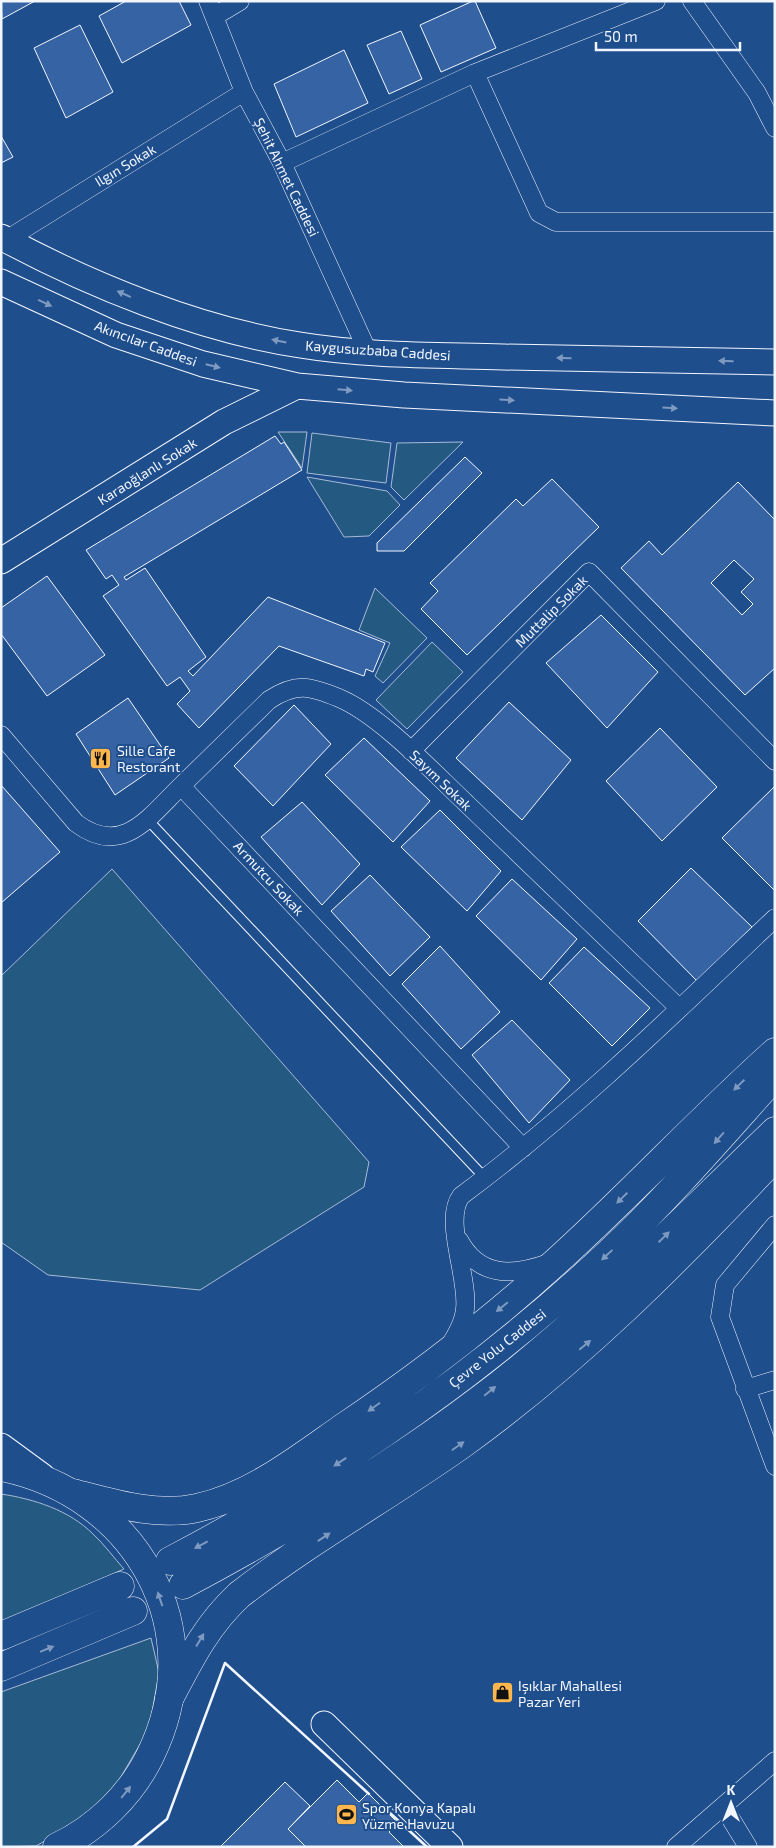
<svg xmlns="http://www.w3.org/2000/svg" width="776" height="1848" viewBox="0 0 776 1848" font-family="'Exo 2',sans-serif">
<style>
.green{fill:#245a82;stroke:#a8bbd7}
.building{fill:#3563a3;stroke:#f2f6ff;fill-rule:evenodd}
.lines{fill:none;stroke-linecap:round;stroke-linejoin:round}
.lane-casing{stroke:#f2f6ff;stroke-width:11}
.street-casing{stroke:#f2f6ff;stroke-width:19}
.secondary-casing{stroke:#f2f6ff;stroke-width:27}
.primary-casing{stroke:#f2f6ff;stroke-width:29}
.highway-casing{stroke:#f2f6ff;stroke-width:29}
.lane{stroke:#1f4e8c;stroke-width:9}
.street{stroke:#1f4e8c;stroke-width:18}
.secondary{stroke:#1f4e8c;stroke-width:25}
.primary{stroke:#1f4e8c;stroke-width:28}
.highway{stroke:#1f4e8c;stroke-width:28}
.wall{stroke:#f2f6ff;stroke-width:2.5}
.oneway{fill:#7e9ac0}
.labels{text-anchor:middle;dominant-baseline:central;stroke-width:4;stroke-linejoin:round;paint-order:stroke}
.street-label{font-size:14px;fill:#f2f6ff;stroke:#1f4e8c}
.poi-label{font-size:14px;fill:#f2f6ff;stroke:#1f4e8c;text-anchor:start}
</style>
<rect width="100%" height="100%" fill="#1f4e8c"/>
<path class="green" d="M278 432H307L302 468Z
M312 433 391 443 386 483 307 473Z
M463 442 404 500 391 487 397 443Z
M307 477 387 491 400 505 369 536 344 537Z
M375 588 427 638 383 683 375 676 390 643 359 630Z
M432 642 463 672 407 729 376 700Z
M112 869 369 1162 364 1187 200 1290 48 1275 1 1242V976Z
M1 1494C34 1499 69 1510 93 1534 104 1544 114 1558 124 1569L1 1622Z
M151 1638 159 1673 149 1729 112 1792 80 1821 36 1846 1 1847V1692Z"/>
<path class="building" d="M1 1H35L2 19Z
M126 1H179L191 25 122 63 99 16Z
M473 1H475L496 48 441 72 420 25Z
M80 25 113 92 66 118 34 48Z
M401 31 422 79 389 94 367 45Z
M344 50 368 103 296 137 274 84Z
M1 136 13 157 1 163Z
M275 436 281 444 284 442 302 470 124 577 126 580 145 568 206 657 188 671 193 676 268 597 385 643 373 672 366 669 364 676 279 646 199 728 177 704 190 691 180 677 167 686 103 596 119 585 112 575 106 579 86 550Z
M465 457 482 473 404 551H377V543Z
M552 479 599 527 467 655 421 609 438 591 430 583 516 499 523 506Z
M738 482 775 520V668L745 695 621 568 649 541 662 555ZM734 560 754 579 741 592 753 604 742 615 711 583Z
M47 576 105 655 47 696 1 634V608Z
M601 615 658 672 607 728 546 663Z
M128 698 169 758 115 795 76 734Z
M509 702 571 760 522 820 456 758Z
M294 705 331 744 273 806 234 766Z
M660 728 717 787 662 841 606 781Z
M364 738 430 801 393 842 325 775Z
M1 785 60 852 1 903Z
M775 786V891L722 838Z
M302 802 360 864 322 905 261 837Z
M440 810 501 871 467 911 401 847Z
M691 868 752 927 697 981 638 921Z
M370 875 430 937 390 976 331 911Z
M512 879 577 939 541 980 476 916Z
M440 946 500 1012 461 1049 402 984Z
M584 947 650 1008 612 1046 549 983Z
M512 1020 570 1080 529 1123 472 1055Z
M337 1780 359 1802 368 1793 398 1823 389 1832 404 1847H306L288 1829Z
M285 1782 310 1806 288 1829 306 1847H220Z"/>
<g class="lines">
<defs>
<path id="lane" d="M147 819 485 1178"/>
<path id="street" d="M208 1 244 92 282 163 368 352
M692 1 757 93 775 128
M215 16 240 1
M475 73 539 213 556 222H775
M282 163 475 73 656 1
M6 240 244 92
M1 735 76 823C122 858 149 817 181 786L523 1148
M411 751 589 572 775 761
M181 786 269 700C296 682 310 686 339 698 380 715 434 773 467 804 538 872 609 940 679 1008
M775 1225 725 1285 720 1317 775 1466
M459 1240C479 1278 513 1276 549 1263
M450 1345C457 1334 464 1322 465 1309 469 1278 443 1220 461 1196 573 1113 674 1014 775 918
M745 1389 775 1380
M723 1806 748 1847
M676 1847 775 1761"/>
<path id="secondary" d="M1 237C90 285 200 330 300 345 367 356 436 355 503 357 594 358 684 361 775 362
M1 282 116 335 203 364 297 386 404 395 775 413
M1 561 224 422 297 386
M1 1446 42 1476
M324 1724 450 1847"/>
<path id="primary" d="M1 1467C136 1494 213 1629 150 1756 131 1795 97 1828 57 1847"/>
<path id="highway" d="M73 1493C112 1503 156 1517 197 1508 251 1496 297 1460 341 1429 417 1378 490 1322 558 1260 632 1193 700 1119 775 1052
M170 1561C328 1478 478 1376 609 1253 668 1198 721 1136 775 1076
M183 1585C286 1530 385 1471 478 1401 585 1321 679 1223 775 1131
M1 1636 120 1586
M1 1667 133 1611
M169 1699C190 1659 206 1626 239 1595 310 1540 389 1496 461 1445 579 1360 676 1262 775 1157"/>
</defs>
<use href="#lane" class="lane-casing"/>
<use href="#street" class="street-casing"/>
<use href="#secondary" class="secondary-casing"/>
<use href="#primary" class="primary-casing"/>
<use href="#highway" class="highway-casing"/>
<use href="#lane" class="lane"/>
<use href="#street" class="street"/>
<use href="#secondary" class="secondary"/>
<use href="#primary" class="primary"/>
<use href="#highway" class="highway"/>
<path class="wall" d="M390 1813 427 1847
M133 1847 167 1819 225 1663 369 1794"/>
</g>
<defs><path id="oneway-solid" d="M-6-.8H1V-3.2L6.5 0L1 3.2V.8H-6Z" transform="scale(1.25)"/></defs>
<g class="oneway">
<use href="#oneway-solid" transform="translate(124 294) rotate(-156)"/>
<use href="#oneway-solid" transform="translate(45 303) rotate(25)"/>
<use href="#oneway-solid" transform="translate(279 341) rotate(-168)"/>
<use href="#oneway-solid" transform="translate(564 358) rotate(-179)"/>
<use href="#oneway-solid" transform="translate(726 361) rotate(-179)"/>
<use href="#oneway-solid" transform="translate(213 366) rotate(14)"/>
<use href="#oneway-solid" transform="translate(345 390) rotate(5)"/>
<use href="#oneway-solid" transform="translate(507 400) rotate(3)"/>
<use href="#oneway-solid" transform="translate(670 408) rotate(3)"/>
<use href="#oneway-solid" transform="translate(739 1085) rotate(136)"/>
<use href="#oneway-solid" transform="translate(719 1138) rotate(131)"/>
<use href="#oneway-solid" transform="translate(622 1198) rotate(136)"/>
<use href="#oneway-solid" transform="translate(664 1237) rotate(-44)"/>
<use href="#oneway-solid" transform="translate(607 1255) rotate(137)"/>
<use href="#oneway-solid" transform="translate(502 1307) rotate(141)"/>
<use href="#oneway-solid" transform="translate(585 1345) rotate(-40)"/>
<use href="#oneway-solid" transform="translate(490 1391) rotate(-39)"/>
<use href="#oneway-solid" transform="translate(374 1407) rotate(145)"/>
<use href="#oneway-solid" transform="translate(458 1446) rotate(-35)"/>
<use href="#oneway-solid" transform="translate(340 1462) rotate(147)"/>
<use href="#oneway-solid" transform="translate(324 1537) rotate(-34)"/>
<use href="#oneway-solid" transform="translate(201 1545) rotate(152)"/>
<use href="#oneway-solid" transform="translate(160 1599) rotate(-109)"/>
<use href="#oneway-solid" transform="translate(200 1640) rotate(-59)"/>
<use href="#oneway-solid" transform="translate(47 1649) rotate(-22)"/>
<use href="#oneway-solid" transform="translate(126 1792) rotate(-51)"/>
</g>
<defs>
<symbol id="restaurant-square" viewBox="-11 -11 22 22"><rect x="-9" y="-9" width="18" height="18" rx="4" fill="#ffb74d" stroke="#1f4e8c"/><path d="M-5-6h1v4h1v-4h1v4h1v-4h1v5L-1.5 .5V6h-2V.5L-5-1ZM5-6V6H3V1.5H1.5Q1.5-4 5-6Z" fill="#111"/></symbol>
<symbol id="shop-square" viewBox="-11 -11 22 22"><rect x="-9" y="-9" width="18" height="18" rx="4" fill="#ffb74d" stroke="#1f4e8c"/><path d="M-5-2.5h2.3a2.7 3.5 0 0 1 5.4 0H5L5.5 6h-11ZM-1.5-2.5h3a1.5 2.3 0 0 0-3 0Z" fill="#111"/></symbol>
<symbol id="stadium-square" viewBox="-11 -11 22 22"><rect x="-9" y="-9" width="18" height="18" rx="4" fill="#ffb74d" stroke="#1f4e8c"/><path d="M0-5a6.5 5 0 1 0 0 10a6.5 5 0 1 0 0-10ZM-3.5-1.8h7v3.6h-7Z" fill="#111"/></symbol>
</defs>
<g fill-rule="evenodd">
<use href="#restaurant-square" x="88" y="746" width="25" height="25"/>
<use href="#shop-square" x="490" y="1680" width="25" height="25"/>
<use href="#stadium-square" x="334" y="1802" width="25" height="25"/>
</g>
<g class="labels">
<g class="street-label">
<text transform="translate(125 165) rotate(-31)">Ilgın Sokak</text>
<text transform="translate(287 177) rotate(64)">Şehit Ahmet Caddesi</text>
<text transform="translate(146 343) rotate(20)">Akıncılar Caddesi</text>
<text transform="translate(378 350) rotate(4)">Kaygusuzbaba Caddesi</text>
<text transform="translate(147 471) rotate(-32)">Karaoğlanlı Sokak</text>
<text transform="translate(551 611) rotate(-45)">Muttalip Sokak</text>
<text transform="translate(441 780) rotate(44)">Sayım Sokak</text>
<text transform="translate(269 878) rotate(47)">Armutcu Sokak</text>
<text transform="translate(497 1348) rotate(-38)">Çevre Yolu Caddesi</text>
</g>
<g class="poi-label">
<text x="117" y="750">Sille Cafe<tspan x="117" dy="16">Restorant</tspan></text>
<text x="518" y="1685">Işıklar Mahallesi<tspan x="518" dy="16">Pazar Yeri</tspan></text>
<text x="362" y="1807">Spor Konya Kapalı<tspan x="362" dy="16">Yüzme Havuzu</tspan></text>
</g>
</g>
<rect width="776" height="1848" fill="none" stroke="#f2f6ff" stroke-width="5"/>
<g transform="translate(731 1803)" stroke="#1f4e8c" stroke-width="4" paint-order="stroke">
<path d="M0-4L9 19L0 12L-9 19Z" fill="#f2f6ff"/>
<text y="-8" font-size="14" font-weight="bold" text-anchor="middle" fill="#f2f6ff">K</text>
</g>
<path d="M596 42v8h144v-8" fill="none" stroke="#f2f6ff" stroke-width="2.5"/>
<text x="604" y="42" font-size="15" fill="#f2f6ff" stroke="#1f4e8c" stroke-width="4" paint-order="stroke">50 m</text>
</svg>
